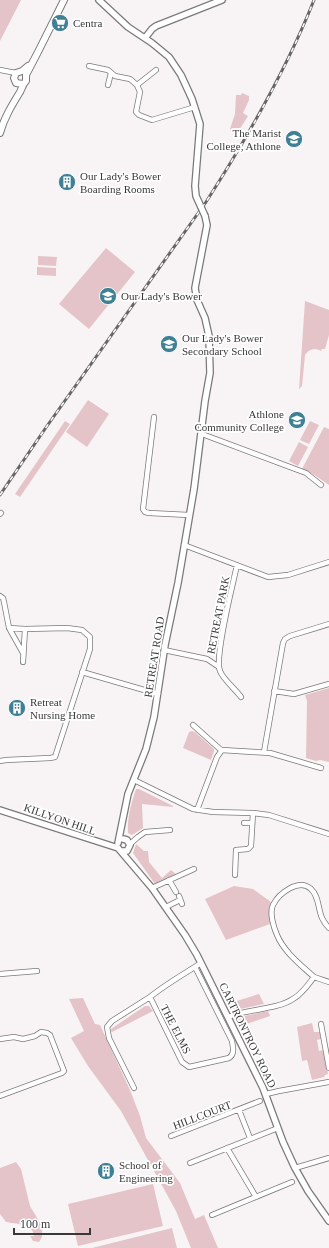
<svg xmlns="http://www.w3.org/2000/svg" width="329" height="1248" viewBox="0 0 329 1248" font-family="'Times New Roman',serif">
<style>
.green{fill:#e4c4c8}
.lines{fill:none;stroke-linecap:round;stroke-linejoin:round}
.minor-casing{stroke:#7b7878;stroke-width:6}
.tertiary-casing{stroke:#7b7878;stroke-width:8}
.secondary-casing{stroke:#7b7878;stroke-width:8}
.minor{stroke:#fff;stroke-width:4.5}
.tertiary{stroke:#fff;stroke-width:5.5}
.secondary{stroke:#fff;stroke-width:6}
.rail-casing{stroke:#676565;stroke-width:3}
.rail{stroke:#fff;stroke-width:1.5;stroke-dasharray:4.5;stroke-linecap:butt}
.tertiary-bridge-casing{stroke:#7b7878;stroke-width:8;stroke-linecap:butt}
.tertiary-bridge{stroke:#fff;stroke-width:5.5}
.labels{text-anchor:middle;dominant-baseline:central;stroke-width:3.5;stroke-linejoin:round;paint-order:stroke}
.poi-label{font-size:11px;fill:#3a3939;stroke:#fff;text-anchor:start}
.street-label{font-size:11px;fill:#3a3939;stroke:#fff}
</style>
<rect width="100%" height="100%" fill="#f8f4f5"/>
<path class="green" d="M0 0H21L0 41Z
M242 93 249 96V100L243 113 248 116 238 132 230 129 235 114 236 95H241Z
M106 248 135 272 89 329 59 304Z
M38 256 57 257 56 266 38 265Z
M37 267 56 268V276L37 275Z
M305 301 329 310V335L325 349H322L321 351C315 347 309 349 305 355L302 386 299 389Z
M88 400 109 414 87 447 66 432Z
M65 421 70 424 20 497 15 494Z
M310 421 319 425 309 444 300 440Z
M324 427 329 429V485L313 474 302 469Z
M299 442 308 447 298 466 289 461Z
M329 688V762L320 760 316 761 306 758 307 701 305 695Z
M192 731 195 732 214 749V751L211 760 183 748 189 732Z
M136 789H139L173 806V807L142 804 143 828 132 835 128 833C127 818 131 804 136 789Z
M136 844 144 851H148L149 862 162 878 171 870 176 874 155 884 133 853Z
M234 886 253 889 271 902 269 914 270 924 226 940 205 899Z
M259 994 264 1004 235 1010 231 1009 227 1004Z
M83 998 95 1024 100 1025 130 1090 140 1116 146 1138 180 1183 195 1219 204 1215 218 1248H191L176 1211 121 1111 88 1066 71 1038 84 1031 69 999Z
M145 1006H149L153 1011 112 1032 111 1031V1029Z
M268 1011 270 1016 238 1027 237 1020 240 1017Z
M312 1023 314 1032H320L321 1039 317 1040 319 1051 323 1050 328 1074 325 1075 324 1077 312 1080 307 1060 302 1061 297 1027Z
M16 1162 21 1169 30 1206 42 1226V1237L39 1242 33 1241 30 1236H34C33 1223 16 1224 6 1222L0 1214V1168Z
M153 1184 163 1226 78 1246 68 1204Z
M172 1228 177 1248H92Z"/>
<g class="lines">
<defs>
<path id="minor" d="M89 66 108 70 115 76 130 79 137 85 140 92 136 112 139 115 152 120 195 107
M0 70 16 73
M108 85 111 73
M137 85 156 70
M154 417 143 509 145 512 149 513 189 515
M202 434 306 473 321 485
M0 514 1 513
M184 545 268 577 288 575 329 562
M237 565C233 584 214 657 220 671 223 679 236 690 241 697
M0 596 3 598 4 602 9 628 23 653
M164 650 207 659 219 667
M23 662 25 629
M82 672 158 694
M274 691 294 694 329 684
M193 725 221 750
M264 752 283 643 285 639 290 636 329 624
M0 761 6 760 50 758 55 757 90 649V637L82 630 67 628 25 629 9 628
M134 780 193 809 213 812 253 813 269 815 329 834
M197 810 217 757 222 750 270 753 321 768
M244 823H252
M130 844 138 837 145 832 170 830
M235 875 236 850 248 849 251 846 253 813
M169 880 176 892
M152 888 194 869
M179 896 182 904
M166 907 180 900
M195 967 232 1041C233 1047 235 1054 229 1058L189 1067 182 1062 150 997C166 984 184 974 201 963
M0 974 37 971
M314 977 329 982
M228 1017C247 1009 276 1010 293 999 302 994 308 985 314 977 301 965 284 952 277 935 274 928 269 913 273 905 279 893 299 878 311 889 319 896 318 909 322 918 324 922 326 925 329 928
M321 1024 329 1068
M0 1039 14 1037 23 1039 35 1036 41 1032 47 1033 50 1035 64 1071 62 1073 0 1096
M134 1088 109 1038 107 1027 112 1021 150 997
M266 1094 279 1091 329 1082
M239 1110 250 1138
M171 1136 260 1101
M227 1148 256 1197
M190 1163 278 1128
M295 1168 329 1158
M212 1215 292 1182"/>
<path id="tertiary" d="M99 0 128 27 152 43 169 57 181 75 192 99 200 124 195 186 196 196 201 207
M145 38 152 29 156 26 222 0
M0 810 118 848 152 888 185 935 197 955 263 1088 283 1142 295 1168 308 1191 329 1221
M118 843 128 794 146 749 154 717 165 645 178 583 194 489 205 401 210 373 209 336 205 318 197 300 195 288 207 225 205 216
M121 851H127L130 845 127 840 123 839"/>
<path id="secondary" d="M23 84 16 83 14 78 16 73 22 71 28 66
M0 133C4 118 12 105 20 92 22 88 23 84 26 81V75L39 50 64 0"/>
</defs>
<use href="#minor" class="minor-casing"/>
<use href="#tertiary" class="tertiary-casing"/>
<use href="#secondary" class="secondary-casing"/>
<use href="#minor" class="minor"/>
<use href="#tertiary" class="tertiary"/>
<use href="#secondary" class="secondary"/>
<defs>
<path id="rail" d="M0 495 47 426 206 202C247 138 286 71 314 0"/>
</defs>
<use href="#rail" class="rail-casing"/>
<use href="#rail" class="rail"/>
<defs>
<path id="tertiary-bridge" d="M201 207 205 216"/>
</defs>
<use href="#tertiary-bridge" class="tertiary-bridge-casing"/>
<use href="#tertiary-bridge" class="tertiary-bridge"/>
</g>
<defs>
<symbol id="supermarket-disc" viewBox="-11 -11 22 22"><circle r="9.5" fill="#408094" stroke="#fff"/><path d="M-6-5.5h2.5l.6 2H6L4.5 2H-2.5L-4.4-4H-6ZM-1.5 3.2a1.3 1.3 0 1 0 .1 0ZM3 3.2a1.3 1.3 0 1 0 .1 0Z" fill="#fff"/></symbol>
<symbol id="school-disc" viewBox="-11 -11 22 22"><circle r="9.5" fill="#408094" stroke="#fff"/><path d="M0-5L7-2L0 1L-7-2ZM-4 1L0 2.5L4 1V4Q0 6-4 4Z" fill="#fff"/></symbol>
<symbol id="building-disc" viewBox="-11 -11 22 22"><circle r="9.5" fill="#408094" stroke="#fff"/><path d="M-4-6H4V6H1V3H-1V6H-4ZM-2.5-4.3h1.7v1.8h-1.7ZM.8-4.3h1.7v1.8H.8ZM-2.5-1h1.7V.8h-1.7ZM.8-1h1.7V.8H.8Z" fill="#fff"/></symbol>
</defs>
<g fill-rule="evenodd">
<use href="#supermarket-disc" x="50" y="13" width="20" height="20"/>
<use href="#school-disc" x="284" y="129" width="20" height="20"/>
<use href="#building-disc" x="57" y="172" width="20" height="20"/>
<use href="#school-disc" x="98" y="286" width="20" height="20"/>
<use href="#school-disc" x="159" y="334" width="20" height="20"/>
<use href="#school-disc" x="287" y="410" width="20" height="20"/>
<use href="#building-disc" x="7" y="698" width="20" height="20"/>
<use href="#building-disc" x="96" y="1161" width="20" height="20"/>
</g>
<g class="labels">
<g class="poi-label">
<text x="73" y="23">Centra</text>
<text x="281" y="133" text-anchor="end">The Marist<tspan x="281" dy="13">College, Athlone</tspan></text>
<text x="80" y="176">Our Lady's Bower<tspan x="80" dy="13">Boarding Rooms</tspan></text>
<text x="121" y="296">Our Lady's Bower</text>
<text x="182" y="338">Our Lady's Bower<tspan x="182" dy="13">Secondary School</tspan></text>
<text x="284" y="414" text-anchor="end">Athlone<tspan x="284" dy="13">Community College</tspan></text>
<text x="30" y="702">Retreat<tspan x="30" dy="13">Nursing Home</tspan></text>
<text x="119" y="1165">School of<tspan x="119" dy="13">Engineering</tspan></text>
</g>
<g class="street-label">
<text transform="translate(218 615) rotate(-79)">RETREAT PARK</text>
<text transform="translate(154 657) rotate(-81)">RETREAT ROAD</text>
<text transform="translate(60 819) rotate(19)">KILLYON HILL</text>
<text transform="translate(176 1029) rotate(63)">THE ELMS</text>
<text transform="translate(248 1035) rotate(64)">CARTRONTROY ROAD</text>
<text transform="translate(202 1115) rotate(-21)">HILLCOURT</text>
</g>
</g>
<path d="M14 1228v6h76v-6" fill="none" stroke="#3a3939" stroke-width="2"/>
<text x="20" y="1228" font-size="12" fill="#3a3939" stroke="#ffffff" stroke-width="3" paint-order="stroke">100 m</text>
</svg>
